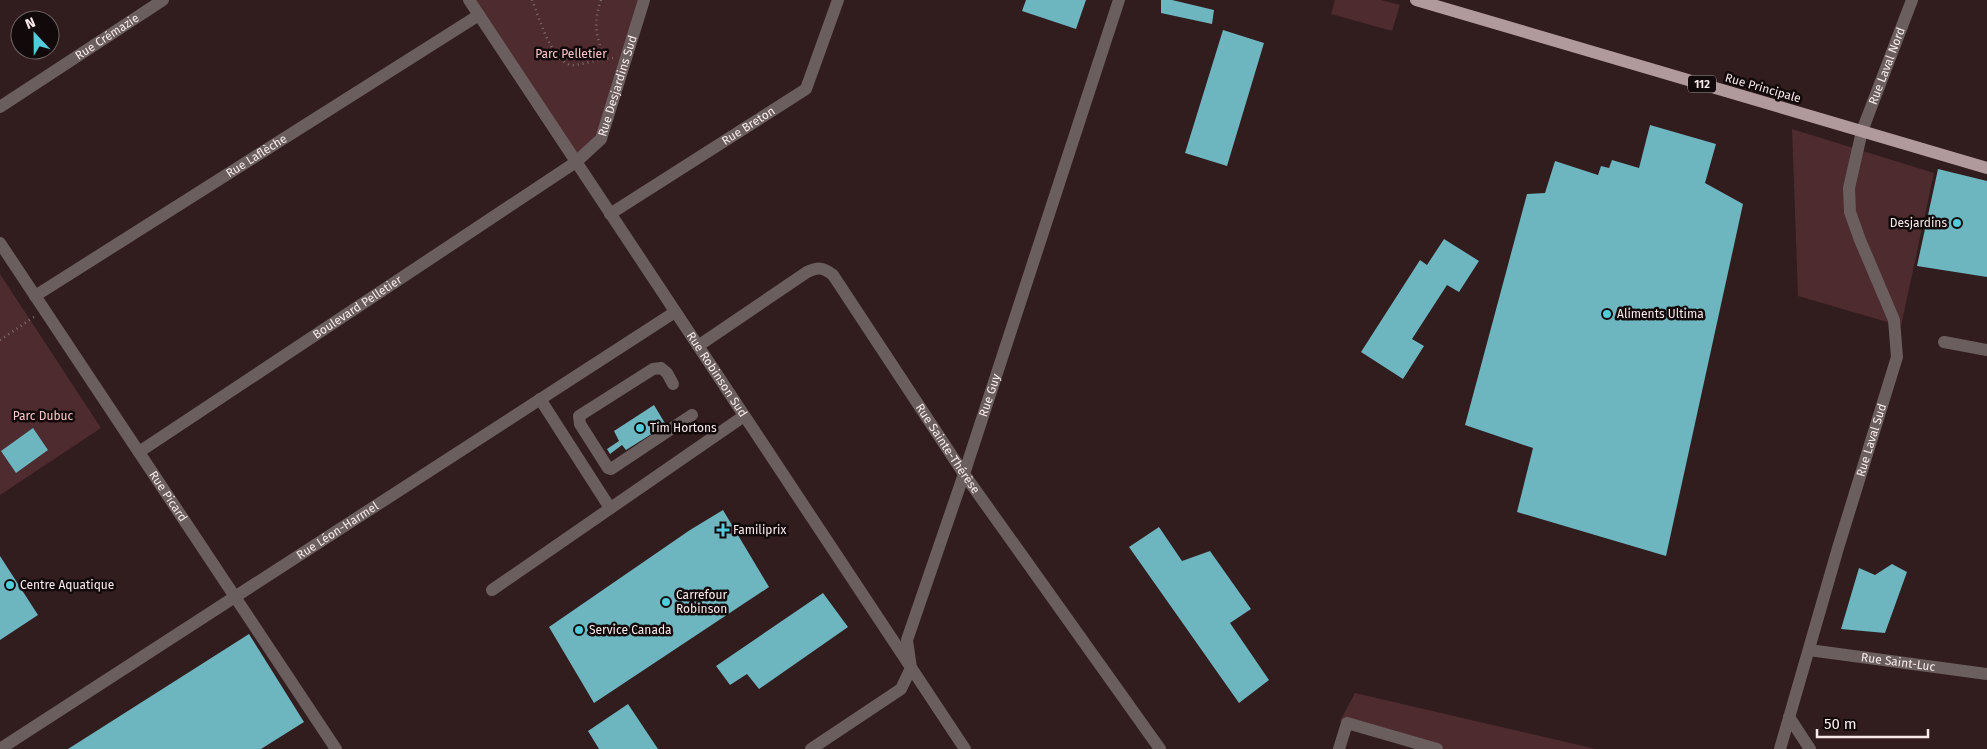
<svg xmlns="http://www.w3.org/2000/svg" width="1987" height="749" viewBox="0 0 1987 749" font-family="'Fira Sans',sans-serif">
<style>
.green{fill:#4e2b2e}
.building{fill:#6db5bf}
.lines{fill:none;stroke-linecap:round;stroke-linejoin:round}
.path{stroke:#816e70;stroke-width:2.5;stroke-dasharray:1 4;stroke-linecap:butt}
.minor{stroke:#6a5e5f;stroke-width:12}
.major{stroke:#b19a9b;stroke-width:12}
.poi-dot{fill:#52cbda;stroke:#12090a;stroke-width:2}
.labels{text-anchor:middle;dominant-baseline:central;stroke-width:5;stroke-linejoin:round;paint-order:stroke}
.shield{fill:#12090a;stroke:#b4a6a8;stroke-width:1}
.shield-label{font-size:11px;font-weight:bold;fill:#f9eaeb}
.street-label{font-size:12px;fill:#f9eaeb;stroke:#12090a}
.park-label{font-size:12px;fill:#fec8cb;stroke:#12090a}
.poi-label{font-size:12px;fill:#f9eaeb;stroke:#12090a;text-anchor:start}
</style>
<rect width="100%" height="100%" fill="#311c1e"/>
<path class="green" d="M473 0H644L601 139 576 162Z
M1335 0H1381L1400 5 1392 31 1331 14Z
M1792 129 1934 173 1901 326 1798 296Z
M0 274 101 428 0 495Z
M1355 693 1596 749H1435L1340 721Z"/>
<path class="building" d="M1026 0H1086L1076 29 1022 11Z
M1161 0H1172L1214 10 1212 24 1161 13Z
M1223 30 1264 43 1227 166 1185 153Z
M1650 125 1716 144 1705 183 1743 204 1666 556 1517 512 1533 448 1465 425 1527 194 1545 193 1555 161 1598 175 1601 166 1609 168 1612 160 1639 168Z
M1938 169 1987 181V277L1917 266Z
M1444 239 1479 261 1459 292 1447 285 1412 339 1424 346 1403 379 1361 352 1420 260 1427 265Z
M654 405 666 425 626 450 622 445 610 454 607 449 619 441 614 431Z
M33 428 48 450 16 473 1 451Z
M723 510 769 587 594 703 549 627 690 530Z
M1159 527 1182 561 1210 551 1251 609 1230 623 1269 680 1239 703 1129 547Z
M0 556 38 615 0 640Z
M1892 564 1907 572 1885 633 1841 629 1859 568 1875 575Z
M823 593 848 627 759 689 747 674 730 685 716 666Z
M249 634 304 722 261 749H68Z
M628 704 658 749H599L588 731Z"/>
<g class="lines">
<path class="path" d="M532 0C539 17 551 61 571 65 580 66 600 58 613 58
M601 0C593 24 596 34 604 58
M0 340 34 317"/>
<g class="minor">
<path id="s1" d="M469 0 965 749"/>
<path id="s2" d="M0 107 163 0"/>
<path id="s3" d="M610 214 806 89 838 0"/>
<path id="s4" d="M0 243 336 749"/>
<path id="s5" d="M35 296 479 15"/>
<path d="M1944 342 1987 350"/>
<path id="s6" d="M698 346 807 272C818 267 823 267 833 275L964 474 1160 749"/>
<path d="M673 384 667 373 661 368 653 369 579 416 580 424 608 468 611 469 692 415"/>
<path d="M540 399 610 508"/>
<path id="s7" d="M139 452 576 162 601 139 644 0"/>
<path d="M492 590 744 416"/>
<path id="s8" d="M1809 650 1987 674"/>
<path d="M1789 717 1810 749"/>
<path id="s9" d="M0 749 675 312"/>
<path id="s10" d="M811 749 901 689 911 668 907 640 964 474 1119 0"/>
<path d="M1339 749 1347 723 1437 749"/>
<path id="s11" d="M1780 749 1838 548 1897 357 1894 320 1860 240 1850 212 1849 188 1862 131 1912 0"/>
</g>
<path class="major" d="M1416 0 1987 168"/>
</g>
<g class="poi-dot">
<circle cx="1957" cy="223" r="5"/>
<circle cx="1607" cy="314" r="5"/>
<circle cx="640" cy="428" r="5"/>
<path d="M720.5 522.5h5v5h5v5h-5v5h-5v-5h-5v-5h5z"/>
<circle cx="10" cy="585" r="5"/>
<circle cx="666" cy="602" r="5"/>
<circle cx="579" cy="630" r="5"/>
</g>
<g class="labels">
<rect class="shield" x="1688" y="75.5" width="28" height="17" rx="4"/>
<g class="shield-label">
<text x="1702" y="84">112</text>
</g>
<g class="street-label">
<text stroke="none"><textPath href="#s2" startOffset="128">Rue Crémazie</textPath></text>
<text stroke="none"><textPath href="#s11" startOffset="715">Rue Laval Nord</textPath></text>
<text stroke="none"><textPath href="#s7" startOffset="614">Rue Desjardins Sud</textPath></text>
<text transform="translate(1763 88) rotate(16)">Rue Principale</text>
<text stroke="none"><textPath href="#s3" startOffset="164">Rue Breton</textPath></text>
<text stroke="none"><textPath href="#s5" startOffset="262">Rue Laflèche</textPath></text>
<text stroke="none"><textPath href="#s7" startOffset="262">Boulevard Pelletier</textPath></text>
<text stroke="none"><textPath href="#s1" startOffset="449">Rue Robinson Sud</textPath></text>
<text stroke="none"><textPath href="#s10" startOffset="418">Rue Guy</textPath></text>
<text stroke="none"><textPath href="#s11" startOffset="322">Rue Laval Sud</textPath></text>
<text stroke="none"><textPath href="#s6" startOffset="368">Rue Sainte-Thérèse</textPath></text>
<text stroke="none"><textPath href="#s4" startOffset="304">Rue Picard</textPath></text>
<text stroke="none"><textPath href="#s9" startOffset="402">Rue Léon-Harmel</textPath></text>
<text stroke="none"><textPath href="#s8" startOffset="90">Rue Saint-Luc</textPath></text>
</g>
<g class="park-label">
<text x="571" y="54">Parc Pelletier</text>
<text x="43" y="416">Parc Dubuc</text>
</g>
<g class="poi-label">
<text x="1947" y="223" text-anchor="end">Desjardins</text>
<text x="1617" y="314">Aliments Ultima</text>
<text x="650" y="428">Tim Hortons</text>
<text x="733" y="530">Familiprix</text>
<text x="20" y="585">Centre Aquatique</text>
<text x="676" y="595">Carrefour<tspan x="676" dy="14">Robinson</tspan></text>
<text x="589" y="630">Service Canada</text>
</g>
</g>
<g transform="translate(35 35) rotate(338)"><circle r="24" fill="#12090a" stroke="#6e6364"/>
<path d="M0-4L9 19L0 12L-9 19Z" fill="#52cbda"/>
<text y="-8" font-size="14" font-weight="bold" text-anchor="middle" fill="#f9eaeb">N</text>
</g>
<path d="M1817 729v8h111v-8" fill="none" stroke="#f9eaeb" stroke-width="2.5"/>
<text x="1824" y="729" font-size="15" fill="#f9eaeb" stroke="#12090a" stroke-width="4" paint-order="stroke">50 m</text>
</svg>
